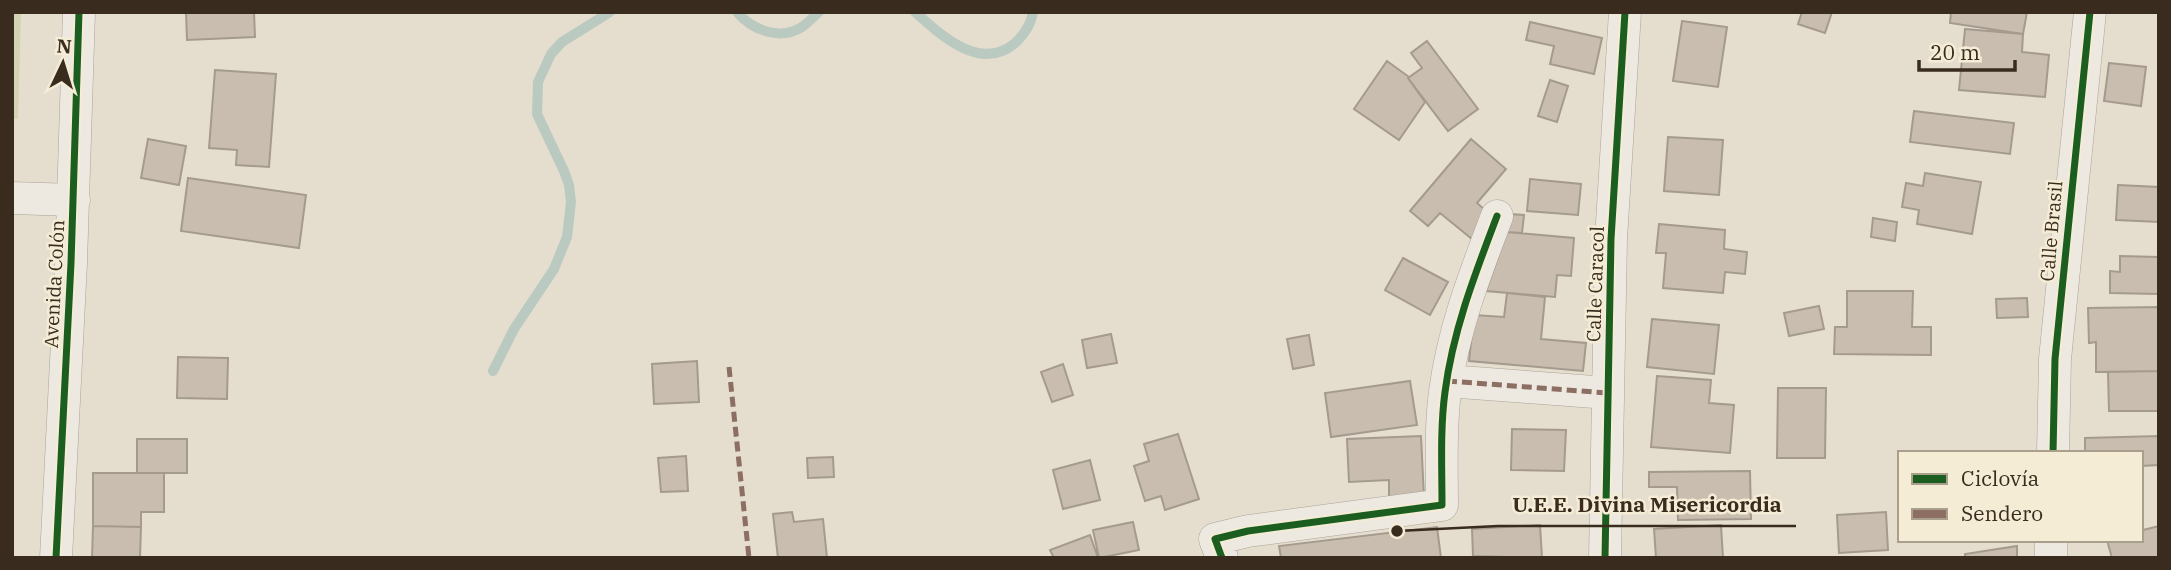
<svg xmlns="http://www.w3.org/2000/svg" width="2171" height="570" viewBox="0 0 2171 570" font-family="'IBM Plex Serif',serif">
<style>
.green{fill:#d4d4b2}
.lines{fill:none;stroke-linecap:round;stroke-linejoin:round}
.stream{stroke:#bacac0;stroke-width:10}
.building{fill:#c9bdb0;stroke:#a59a8e;stroke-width:2}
.minor-casing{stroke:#aaa398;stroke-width:33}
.minor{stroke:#ede9e0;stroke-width:32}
.quiet{stroke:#8d6e63;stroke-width:5;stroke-dasharray:10 5;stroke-linecap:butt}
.cycleway-casing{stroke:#f5ecd6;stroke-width:11}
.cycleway{stroke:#1b5e20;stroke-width:7}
.labels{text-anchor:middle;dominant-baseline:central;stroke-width:5;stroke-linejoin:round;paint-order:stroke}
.street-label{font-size:19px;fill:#392c1f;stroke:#f5ecd6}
.leader{fill:none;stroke:#392c1f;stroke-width:2.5}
.callout-dot{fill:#392c1f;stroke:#f5ecd6;stroke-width:2.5}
.callout-label{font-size:21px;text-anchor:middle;font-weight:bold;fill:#392c1f;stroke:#f5ecd6;stroke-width:5;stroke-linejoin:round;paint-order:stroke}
</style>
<rect width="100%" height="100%" fill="#e5decf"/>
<path class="green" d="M12 12H21L18 119H12Z"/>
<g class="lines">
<path class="stream" d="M737 12C752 30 780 41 802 27 808 23 813 17 819 12
M915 12C940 34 979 72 1014 44 1024 35 1031 25 1033 12
M493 371 514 329 554 269 567 237 571 202 569 185 564 171 537 114 538 82 551 54 562 42 610 12"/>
</g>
<path class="building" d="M186 12H254L255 37 187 40Z
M1802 12H1832L1825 33 1798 24Z
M1951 12H2027L2023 34 1950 23Z
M1682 21 1727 27 1718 87 1673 81Z
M1530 22 1602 38 1594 74 1550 64 1554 46 1526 40Z
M1965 29 2023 34 2022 52 2049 55 2045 97 1959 90Z
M1427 41 1478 109 1448 131 1408 78 1422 68 1411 53Z
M1387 61 1409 77 1408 78 1425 102 1399 140 1354 109Z
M2109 63 2146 67 2141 106 2104 101Z
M215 70 276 74 269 167 236 165 237 150 209 148Z
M1550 80 1568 86 1557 122 1538 116Z
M1914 111 2014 123 2010 154 1910 142Z
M1668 137 1723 140 1719 195 1664 191Z
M148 139 186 146 179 185 141 178Z
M1471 139 1506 169 1477 203 1492 216 1472 239 1440 213 1428 226 1410 211Z
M1925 173 1981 182 1972 234 1917 224 1919 210 1902 207 1906 183 1923 186Z
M188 178 306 195 299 248 181 231Z
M1530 179 1581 184 1578 215 1527 211Z
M2118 185 2159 187V222L2116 220Z
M1509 214 1524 215 1522 233 1507 232Z
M1873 218 1897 222 1895 241 1871 237Z
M1659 224 1725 230 1724 249 1747 252 1745 274 1725 272 1723 293 1663 288 1666 253H1656Z
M1507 232 1574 238 1571 276 1557 275 1555 297 1486 291Z
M2120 256 2159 257V294L2110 293V271L2120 272Z
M1403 258 1448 282 1430 315 1385 290Z
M1847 291H1913L1912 327H1931V355L1834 354 1835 327H1847Z
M1507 293 1545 297 1541 339 1586 343 1583 371 1469 361 1474 315 1504 317Z
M2027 298 2028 317 1997 318 1996 299Z
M1819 306 1824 329 1789 336 1784 313Z
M2159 307V371L2096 372V342L2089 343 2088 308Z
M1652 319 1719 325 1714 374 1647 367Z
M1111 334 1117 363 1087 368 1082 340Z
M1309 335 1314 365 1293 369 1287 339Z
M178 357 228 358 227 399 177 398Z
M697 361 699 402 654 404 652 364Z
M1063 364 1073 395 1052 402 1041 372Z
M2159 371V411H2109L2108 372Z
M1657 376 1711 380 1709 403 1734 405 1730 453 1651 447Z
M1410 381 1417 425 1331 437 1325 393Z
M1778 388H1826L1825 458H1777Z
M1512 429 1566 430 1564 471 1511 470Z
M1178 434 1199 499 1165 510 1161 496 1145 501 1134 466 1149 461 1144 444Z
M1421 436 1424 498 1389 499V480L1349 482 1347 439Z
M2159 436V465L2141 466V453H2085V438Z
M137 439H187V473H137Z
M686 456 688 491 661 492 658 458Z
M833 457 834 477 808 478 807 458Z
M1090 460 1100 500 1063 509 1053 470Z
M1750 471 1751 519 1678 520 1677 487H1649V472Z
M93 473H164V512H141V527L93 526Z
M792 512 794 522 823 519 827 558H778L773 514Z
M1886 512 1888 550 1839 553 1837 515Z
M1133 522 1139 550 1099 558 1093 530Z
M2141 524 2143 530 2159 526V558H2112L2107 540H2141Z
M1540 525 1542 558 1473 556 1472 529Z
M1721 525 1723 558H1656L1654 529Z
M93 526 141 527 140 558H92Z
M1437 527 1441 558H1281L1279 546Z
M1090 535 1098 558H1054L1050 550Z
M2017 546V558H1965V554Z"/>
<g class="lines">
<defs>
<path id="minor" d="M12 198 74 200
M1447 381 1608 393
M2053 453 2055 359 2090 12
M56 558 71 263 79 12
M1222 558 1215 539 1248 531 1442 505C1442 468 1440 429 1445 392 1453 330 1475 274 1497 216
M1605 558 1611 239 1625 12
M2051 558V540"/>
</defs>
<use href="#minor" class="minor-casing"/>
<use href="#minor" class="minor"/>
<path class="quiet" d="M729 367 749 558
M1447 381 1608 393"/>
<defs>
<path id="cycleway" d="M2053 453 2055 359 2090 12
M56 558 71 263 79 12
M1222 558 1215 539 1248 531 1442 505C1442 468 1440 429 1445 392 1453 330 1475 274 1497 216
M1605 558 1611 239 1625 12"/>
</defs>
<use href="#cycleway" class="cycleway-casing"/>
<use href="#cycleway" class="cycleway"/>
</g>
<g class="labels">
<g class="street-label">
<text transform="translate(2051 231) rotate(-85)">Calle Brasil</text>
<text transform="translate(54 284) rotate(-87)">Avenida Colón</text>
<text transform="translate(1595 284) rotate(-88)">Calle Caracol</text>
</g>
</g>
<path class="leader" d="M1397 531L1498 526H1796"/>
<circle class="callout-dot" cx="1397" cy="531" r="7"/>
<g class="callout-label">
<text x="1647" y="512">U.E.E. Divina Misericordia</text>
</g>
<rect width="2171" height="570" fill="none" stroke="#392c1f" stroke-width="28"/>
<rect x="1898" y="451" width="245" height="91" fill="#f5ecd6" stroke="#aa9f8d" stroke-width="2"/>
<rect x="1912" y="474" width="35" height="10" fill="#1b5e20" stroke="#aa9f8d" stroke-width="2"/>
<text x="1961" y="486" font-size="21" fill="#392c1f">Ciclovía</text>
<rect x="1912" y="509" width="35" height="10" fill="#8d6e63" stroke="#aa9f8d" stroke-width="2"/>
<text x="1961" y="521" font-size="21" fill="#392c1f">Sendero</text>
<g transform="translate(63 63) rotate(4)" stroke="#f5ecd6" stroke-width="5" paint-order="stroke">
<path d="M0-5L12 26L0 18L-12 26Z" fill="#392c1f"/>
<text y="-10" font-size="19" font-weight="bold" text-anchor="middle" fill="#392c1f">N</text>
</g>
<path d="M1919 60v10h96v-10" fill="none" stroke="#392c1f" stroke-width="3.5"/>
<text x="1930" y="60" font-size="21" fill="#392c1f" stroke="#f5ecd6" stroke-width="5" paint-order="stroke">20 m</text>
</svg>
